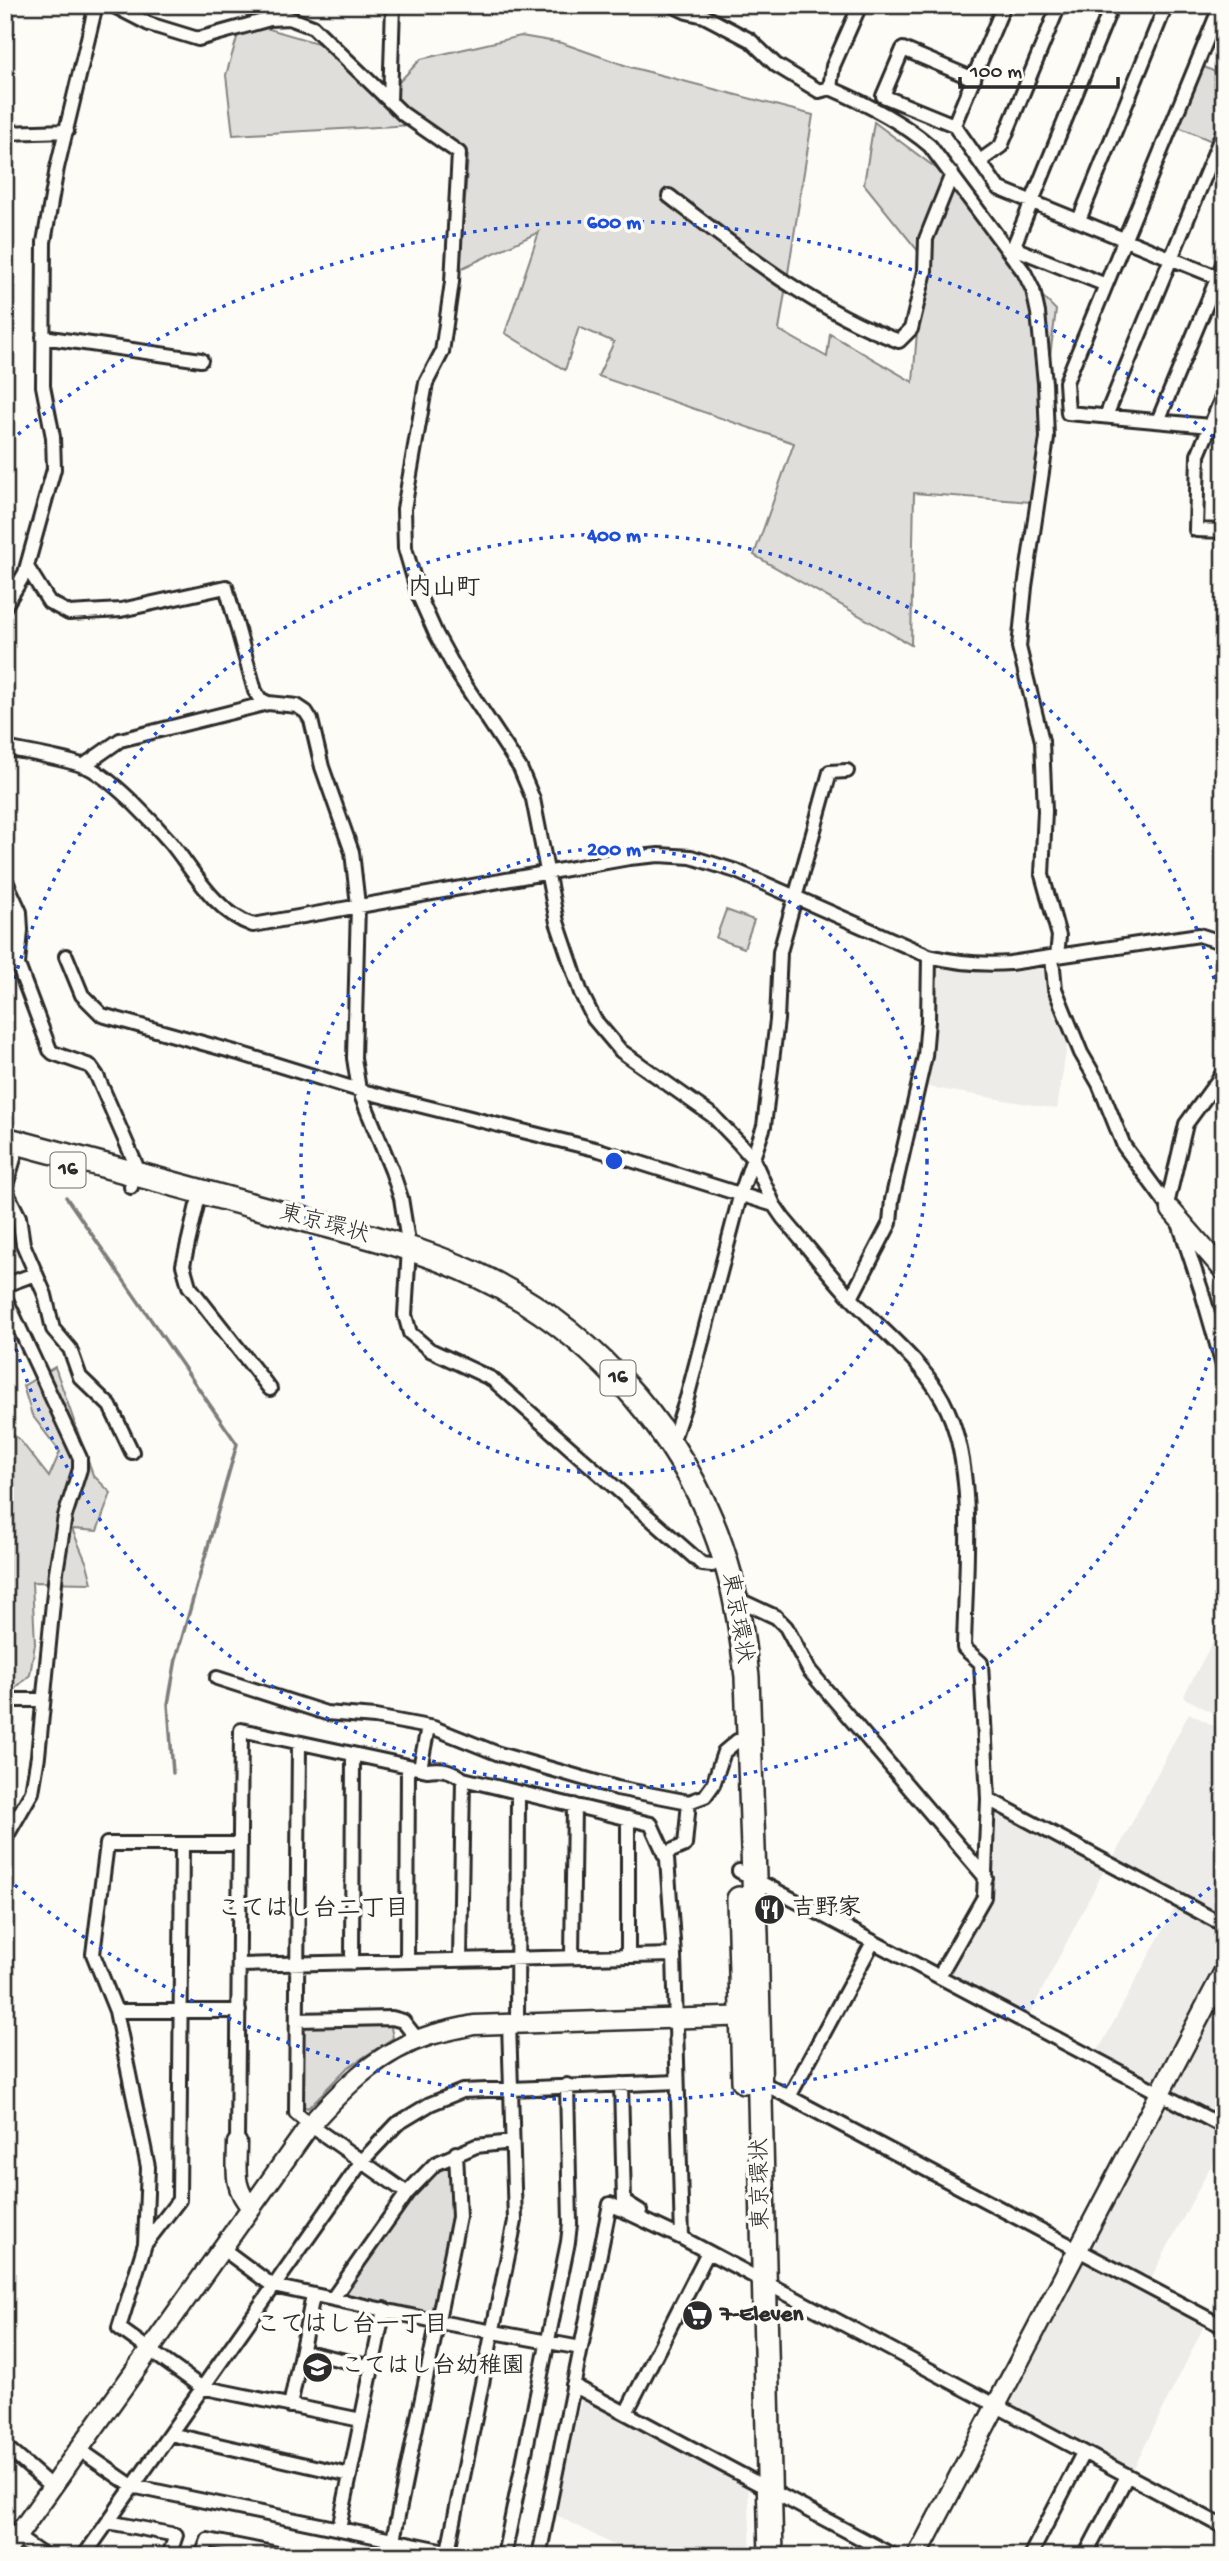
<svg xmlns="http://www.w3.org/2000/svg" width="1229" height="2561" viewBox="0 0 1229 2561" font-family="'Gochi Hand','Klee One',sans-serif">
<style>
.built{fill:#edece8}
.green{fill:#dfdeda;stroke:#858482;stroke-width:2}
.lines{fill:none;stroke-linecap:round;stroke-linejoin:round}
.stream{stroke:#7e7d7b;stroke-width:3.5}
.street-casing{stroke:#2b2b2b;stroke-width:18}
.secondary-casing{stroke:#2b2b2b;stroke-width:23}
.highway-casing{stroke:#2b2b2b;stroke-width:28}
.street{stroke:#fdfcf7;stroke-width:12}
.secondary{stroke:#fdfcf7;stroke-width:18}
.highway{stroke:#fdfcf7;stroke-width:23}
.ring{fill:none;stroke:#1d4ed8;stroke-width:3.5;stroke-dasharray:3.5 7}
.labels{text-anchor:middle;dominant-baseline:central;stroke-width:7;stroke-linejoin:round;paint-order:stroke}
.shield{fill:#fdfcf7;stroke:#6a6a68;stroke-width:2}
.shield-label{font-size:21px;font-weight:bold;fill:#2b2b2b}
.street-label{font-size:23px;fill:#2b2b2b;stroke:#fdfcf7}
.poi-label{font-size:23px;font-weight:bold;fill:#2b2b2b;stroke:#fdfcf7;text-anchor:start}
.neighbourhood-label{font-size:24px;font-weight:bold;fill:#2b2b2b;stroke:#fdfcf7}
.centre{fill:#1d4ed8;stroke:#fdfcf7;stroke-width:3.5}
.ring-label{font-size:21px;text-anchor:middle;font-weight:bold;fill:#1d4ed8;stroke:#fdfcf7;stroke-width:7;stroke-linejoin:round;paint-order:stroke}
</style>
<rect width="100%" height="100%" fill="#fdfcf7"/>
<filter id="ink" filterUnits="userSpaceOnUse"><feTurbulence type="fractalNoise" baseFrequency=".0143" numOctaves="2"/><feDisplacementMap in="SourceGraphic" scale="14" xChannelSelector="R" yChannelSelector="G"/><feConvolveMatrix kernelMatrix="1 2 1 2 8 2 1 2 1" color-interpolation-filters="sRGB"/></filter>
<g filter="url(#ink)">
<path class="built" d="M1048 964V993L1068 1039 1057 1109 923 1086 936 965 991 974Z
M1223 1623 1224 1624V1719L1183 1697Z
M1189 1713 1224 1731V1919L1113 1859Z
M994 1806 1106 1866 1027 2019 951 1979 949 1968 990 1896Z
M1175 1907 1224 1933V1958L1157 2089 1096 2055Z
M1209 2019 1224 2027V2122L1168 2094Z
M1166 2102 1224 2134V2141L1148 2284 1089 2250Z
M1081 2258 1205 2324 1131 2474 1004 2407Z
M582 2397 748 2483 751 2556H634L555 2514Z"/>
<path class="green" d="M242 21 338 49 379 103 421 59 521 36 562 43 630 67 813 115 779 330 827 357 830 334 913 382 923 257 864 184 874 122 937 169 1005 258 1056 310 1031 502 914 493 911 645 754 555 794 443 598 376 614 342 579 327 565 370 505 333 539 232 460 269 468 156 431 124 233 135 226 75Z
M1202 66 1224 76V119L1214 142 1176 126Z
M726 910 754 920 744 948 716 938Z
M55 1367 93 1475 111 1493 97 1531 72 1529 87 1564 92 1583 32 1582 35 1644 30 1675 11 1692H5V1429L19 1439 49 1477 60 1452 32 1415 23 1386Z
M390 2022 393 2038 347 2068 308 2108 300 2105V2028L306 2023Z
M449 2162 454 2165 455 2220 438 2309 431 2313 350 2298 346 2289C377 2246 405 2192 449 2162Z"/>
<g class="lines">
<path class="stream" d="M66 1197 237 1444 176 1659 168 1704 173 1773"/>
<defs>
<path id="street" d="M112 5 149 24 198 39 270 19 289 18 313 27 403 114 459 153 452 282 442 352 426 383 404 509 405 548 419 596 436 634 458 674 520 768 533 799 557 922 581 993 594 1019 621 1051 713 1116 739 1143 753 1159 774 1205 783 1218C806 1245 828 1273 852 1299 885 1334 929 1366 948 1411 977 1475 965 1578 964 1648L981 1663 988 1799 984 1897 939 1976
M672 5 687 12 704 16 750 40 776 65 819 91 830 88
M860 5 833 66 830 88C865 103 901 121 930 146L1024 272 1033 290 1038 313 1045 383 1047 438 1025 587 1019 647 1042 741 1045 811 1042 875 1059 936 1057 956
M974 79 903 49 883 96 954 125 998 188 1224 280
M390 101 393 5
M954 125 1004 5
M5 133 67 131
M980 161 1001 146 1059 5
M669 196C739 250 815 311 899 341L911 329 925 271 926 239 952 174
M1079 220 1166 5
M1106 285 1019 250 1015 243 1112 5
M43 337 201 360
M1224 393 1198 455 1196 530 1224 531
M1106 416 1224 130
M1158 421 1224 262
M1210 426 1068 413 1066 382 1221 5
M27 567 49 602 69 613 121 610 226 587 255 691 260 699 268 703 297 706 306 712 311 720 322 767 352 852 358 905 354 1058 359 1090 392 1171 401 1198 409 1248 405 1315 410 1333 430 1350 492 1379 702 1564 712 1565
M5 606 25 573 54 469 53 437 43 386 44 242 57 168 96 5
M5 748C25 752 79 761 93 770 118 785 152 821 171 843 195 873 215 912 253 925L629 858 659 855 691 857 736 871 929 956C957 963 982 965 1010 963L1199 935 1224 943
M83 766 120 740 268 703
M5 879 20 912 21 930 18 965 50 1050 53 1053 90 1066 97 1076 136 1165 131 1187
M66 956 82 995 102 1015 242 1054 362 1091 599 1150 774 1205
M1052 957 1055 989 1081 1053 1099 1084 1124 1146 1171 1210
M15 1155 5 1189 19 1217 23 1244 45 1295 53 1329 70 1349 80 1377 110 1406 132 1452
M197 1205 183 1265 189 1286 270 1389
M1167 1205 1186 1124 1224 1072
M1180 1226 1201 1289 1224 1369
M5 1285 35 1274
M5 1297 80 1458V1469L65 1516 56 1572 38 1756 32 1792 5 1839
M851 1298 890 1223 892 1200 925 1056 928 1021 929 956
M671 1445 687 1398 741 1193 764 1126 777 1020 780 952 830 772 847 771
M735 1598 776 1617 786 1627 809 1670 986 1878
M217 1678 326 1713 375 1717 434 1728 499 1754 617 1788 689 1802 705 1796 713 1785 724 1752 737 1741
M11 1700H43
M299 1743 296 2113 310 2125 407 2193
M420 1768 428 1727
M988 1799 1224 1925
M240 1844H107L93 1954 116 2011 148 2167 145 2244 119 2328 201 2387 361 2420
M664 1854 685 1845 689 1802
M739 1871 1224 2127
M628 1955V1818
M572 1957 574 1805
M460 1960 463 1779
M407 1961 408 1766
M352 1963 353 1755
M239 1965 674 1955
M116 2011H239
M297 2020 392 2018 403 2021 418 2040
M517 2023 518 1792
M759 2081 1224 2327
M621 2084 624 2201 640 2211
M789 2097 873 1942
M237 2143 241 1730 427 1770C443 1768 451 1770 463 1779L651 1824 667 1859 674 1955 682 2238
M145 2244 179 2200 182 1844
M223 2249 273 2286 439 2322 581 2348
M333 2298 407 2193 435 2164 476 2146 512 2142
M302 2351 372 2367
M573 2385 894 2556
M290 2406 313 2296
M626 2413 708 2252
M170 2434 350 2475
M5 2446 53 2488
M80 2450 132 2486 470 2556
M108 2522 176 2535 169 2556
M339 2529 384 2309
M17 2537 44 2556
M393 2540 459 2217 456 2153
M448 2551 515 2221 509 2023
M84 2556 362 2161 397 2124 430 2104 462 2091 676 2082
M202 2556 208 2540 288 2556
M504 2556 568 2242 570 2224 567 2085
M539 2556 610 2204 682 2238 1224 2527
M1030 2556 1083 2453
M1085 2556 1127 2476"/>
<path id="secondary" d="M1171 1210 1224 1271
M237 2143C237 2169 232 2187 251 2207
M5 2553 310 2125C345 2086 379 2051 431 2035 445 2031 460 2028 474 2025L754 2016
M917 2556 1224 1971"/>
<path id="highway" d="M5 1139C95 1163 186 1187 276 1212 343 1230 414 1245 477 1275 597 1331 694 1444 729 1573 738 1606 743 1642 747 1677L756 1934 771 2556
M739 1899 744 2081"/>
</defs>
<use href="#street" class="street-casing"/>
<use href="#secondary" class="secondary-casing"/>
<use href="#highway" class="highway-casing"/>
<use href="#street" class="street"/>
<use href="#secondary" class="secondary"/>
<use href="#highway" class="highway"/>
</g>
</g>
<g class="ring">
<circle cx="614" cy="1161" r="313"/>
<path d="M1224 1307A627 627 0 0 1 6 1313M6 1009A627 627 0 0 1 1224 1015"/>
<path d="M1218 1881A940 940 0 0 1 10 1881M10 441A940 940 0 0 1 1218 441"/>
</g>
<defs>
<symbol id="restaurant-disc" viewBox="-11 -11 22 22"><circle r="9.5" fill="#2b2b2b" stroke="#fdfcf7"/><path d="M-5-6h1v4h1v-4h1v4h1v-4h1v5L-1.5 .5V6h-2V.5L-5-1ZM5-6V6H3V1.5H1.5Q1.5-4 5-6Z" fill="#fff"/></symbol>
<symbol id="supermarket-disc" viewBox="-11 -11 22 22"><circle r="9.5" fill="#2b2b2b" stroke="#fdfcf7"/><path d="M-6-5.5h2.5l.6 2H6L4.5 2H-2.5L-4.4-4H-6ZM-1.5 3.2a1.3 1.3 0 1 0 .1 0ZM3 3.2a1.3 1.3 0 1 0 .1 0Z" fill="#fff"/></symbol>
<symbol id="school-disc" viewBox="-11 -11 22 22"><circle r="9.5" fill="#2b2b2b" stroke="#fdfcf7"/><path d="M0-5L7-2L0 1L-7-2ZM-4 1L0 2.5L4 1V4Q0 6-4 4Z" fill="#fff"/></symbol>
</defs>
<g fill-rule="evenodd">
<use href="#restaurant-disc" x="752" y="1892" width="35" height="35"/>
<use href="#supermarket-disc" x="680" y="2298" width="35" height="35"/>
<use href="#school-disc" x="300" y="2350" width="35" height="35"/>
</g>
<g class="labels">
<g class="shield">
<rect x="50.5" y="1152.5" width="35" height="35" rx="5"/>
<rect x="600.5" y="1360.5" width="35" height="35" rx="5"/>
</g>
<g class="shield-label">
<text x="68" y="1170">16</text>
<text x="618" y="1378">16</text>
</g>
<g class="street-label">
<text transform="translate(324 1225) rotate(15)">東京環状</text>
<text transform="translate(736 1618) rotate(80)">東京環状</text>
<text transform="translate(762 2184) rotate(-91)">東京環状</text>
</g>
<g class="poi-label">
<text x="792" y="1909">吉野家</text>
<text x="720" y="2315">7-Eleven</text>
<text x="341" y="2367">こてはし台幼稚園</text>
</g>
<g class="neighbourhood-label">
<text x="444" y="589">内山町</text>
<text x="313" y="1910">こてはし台二丁目</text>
<text x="352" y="2326">こてはし台一丁目</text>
</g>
</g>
<circle cx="614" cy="1161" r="10" class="centre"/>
<g class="ring-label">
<text x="614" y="228">600 m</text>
<text x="614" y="541">400 m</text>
<text x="614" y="855">200 m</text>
</g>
<rect width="1229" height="2561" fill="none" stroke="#fdfcf7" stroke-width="28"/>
<rect x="14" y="14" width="1201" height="2533" fill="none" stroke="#2b2b2b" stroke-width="2.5" filter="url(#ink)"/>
<path d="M960 77v10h158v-10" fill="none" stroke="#2b2b2b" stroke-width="3.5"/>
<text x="970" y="77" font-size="21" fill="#2b2b2b" stroke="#fdfcf7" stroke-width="5" paint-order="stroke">100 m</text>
</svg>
